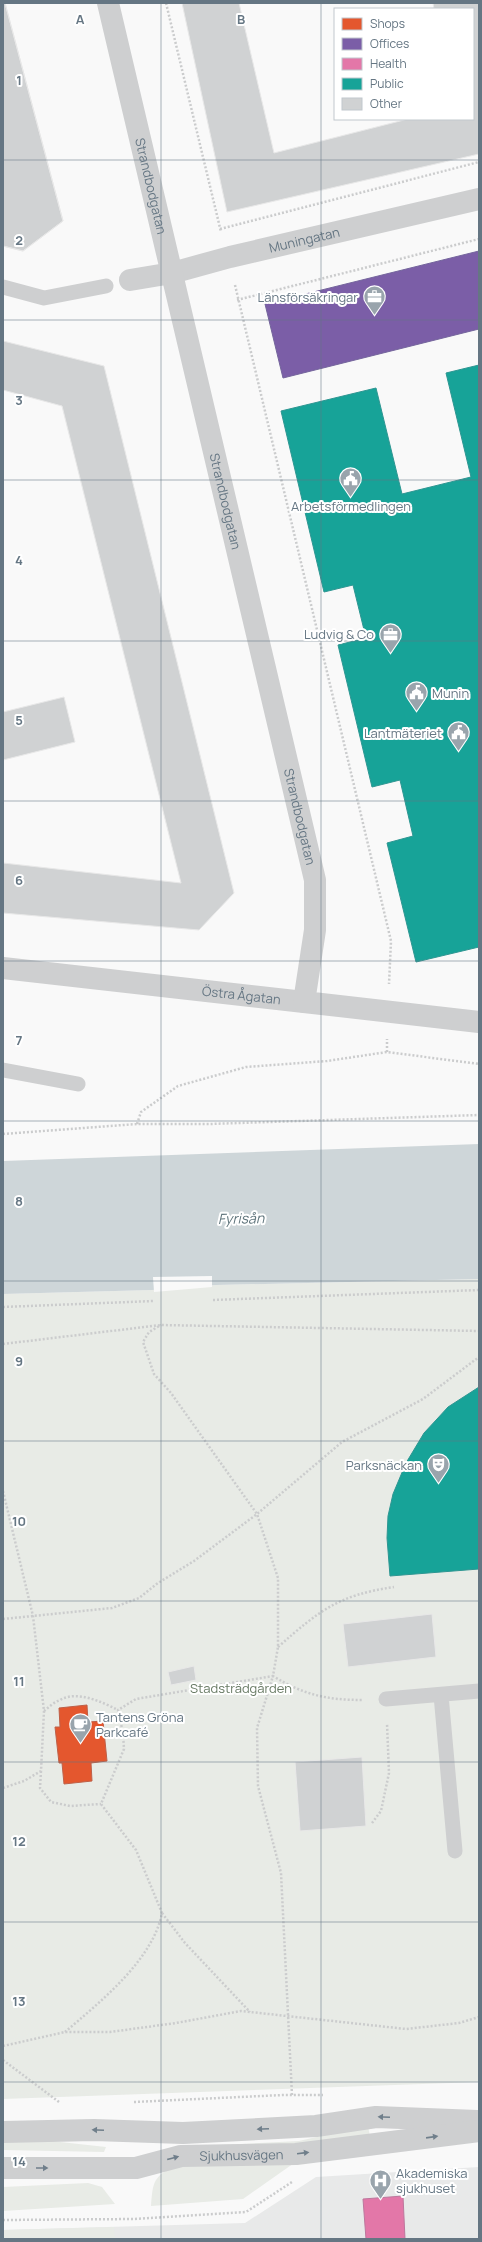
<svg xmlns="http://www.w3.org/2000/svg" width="482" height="2242" viewBox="0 0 482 2242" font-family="Manrope,sans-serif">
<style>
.built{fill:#e8e9e9}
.green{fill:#e8ebe6}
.water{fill:#ced6d9}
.pier{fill:#f9f9f9}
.shops{fill:#e4572e;stroke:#be6048}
.offices{fill:#7b5ea7;stroke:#74659c}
.health{fill:#e377a8;stroke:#bd779d}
.public{fill:#17a398;stroke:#2e9692}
.building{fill:#d0d2d3;stroke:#e8e8e8}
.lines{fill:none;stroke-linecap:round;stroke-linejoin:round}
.path{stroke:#cbcccd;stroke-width:2.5;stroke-dasharray:2 2;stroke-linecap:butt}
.service{stroke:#cecfd0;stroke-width:15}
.minor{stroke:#cecfd0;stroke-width:22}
.tertiary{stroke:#cecfd0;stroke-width:22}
.oneway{fill:#707f8b}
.grid{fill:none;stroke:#657683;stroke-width:1;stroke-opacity:0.55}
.labels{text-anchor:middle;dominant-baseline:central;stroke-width:4;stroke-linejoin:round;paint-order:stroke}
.street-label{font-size:13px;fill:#657683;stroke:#fff}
.poi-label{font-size:13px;fill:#657683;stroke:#fff;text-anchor:end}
.park-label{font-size:13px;fill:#687a64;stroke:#fff}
.water-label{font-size:14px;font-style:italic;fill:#60757c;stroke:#fff}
.grid-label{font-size:13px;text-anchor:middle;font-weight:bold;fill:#657683;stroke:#fff;stroke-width:4;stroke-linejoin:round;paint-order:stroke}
</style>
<rect width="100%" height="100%" fill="#f9f9f9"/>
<path class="built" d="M479 2167V2239H3V2230L245 2223 316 2177Z"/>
<path class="green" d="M479 1279V2082L3 2099V1294L152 1290 216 1285Z
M368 2125 370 2137 299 2145 178 2147 299 2141Z
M33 2139 106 2147 104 2152 3 2150V2142Z
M297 2161 243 2199 151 2206C153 2182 153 2176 176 2166Z
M88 2183 102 2187 115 2204 3 2211V2187Z
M114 2227 115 2239H3V2230Z"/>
<path class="water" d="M479 1144V1279L216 1285 152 1290 3 1294V1161Z"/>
<path class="pier" d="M212 1276V1287L154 1292 153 1277Z"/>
<path class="shops" d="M87 1705 88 1722 103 1721 107 1761 91 1763 92 1781 64 1784 62 1763H59L55 1727H60L59 1708Z"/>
<path class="offices" d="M479 251V329L283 378 265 304Z"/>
<path class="health" d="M403 2196 405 2239H366L363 2199Z"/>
<path class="public" d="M479 365V947L416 962 387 843 413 836 400 780 372 787 338 645 366 638 353 585 324 592 281 411 376 388 402 494 471 477 446 373Z
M479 1387V1569L390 1576 387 1538 388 1516 393 1494 406 1463 424 1433 437 1419 448 1407Z"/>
<path class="building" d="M3 3H5L63 221 23 251 3 246Z
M3 3H5L63 221 23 251 3 246Z
M182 3H239L274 153 408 119H473V9H434L433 3H479V154L227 212Z
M3 341 104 366 234 893 199 930 3 913V863L181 883 62 406 3 390Z
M64 697 75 742 3 760V712Z
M432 1614 436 1657 348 1667 343 1624Z
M194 1666 196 1680 171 1685 168 1672Z
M362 1757 366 1826 300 1831 295 1762Z"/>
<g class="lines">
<path class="path" d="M166 3 221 232
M220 229 479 162
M235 285 391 941 389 984
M237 300 479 239
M387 1052V1039
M137 1124 141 1112 178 1086 246 1067 327 1061 387 1052 479 1064
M3 1134 137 1124H209L479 1115
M213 1300 479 1290
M3 1307 154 1301
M3 1344 161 1325 479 1331
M3 1491 33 1616 44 1711 41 1771 24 1781 3 1788
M3 1619 112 1608 139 1598 158 1583 194 1561 257 1514 342 1442 423 1399 479 1357
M278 1647C319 1611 338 1595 394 1587
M44 1711C49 1707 54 1702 60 1700 77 1690 102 1702 118 1710
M41 1771 40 1788 51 1802 70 1806 101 1804
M372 1823 381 1811 389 1773 387 1723
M162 1913 185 1943 250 2012
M65 2032C100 2002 153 1960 162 1913L136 1850 101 1804 124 1749 123 1733 118 1710 136 1699 273 1676 278 1647V1578L257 1514 171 1393 154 1374 143 1342 149 1332 161 1325
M3 2046 65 2032H110L176 2023 241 2011 406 2029 459 2023 479 2017
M3 2060 59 2102
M292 2095 281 1873 258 1786 257 1728 273 1676C304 1695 327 1700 363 1700
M134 2102 283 2095H323
M3 2220 134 2219 246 2212 292 2182"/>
<path class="service" d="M3 287 44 298 106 286
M3 1070 78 1084
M441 1695 455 1851
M386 1699 479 1691"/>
<g class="minor">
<path id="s1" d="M130 280 172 273 230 257 479 199"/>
<path id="s2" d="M3 968 304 1002"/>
</g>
<g class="tertiary">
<path id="s3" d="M108 3 315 880V930L304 1002 479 1022"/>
<path d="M3 2132 94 2130 183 2133 316 2126 376 2117 477 2121"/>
<path id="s4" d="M3 2168H136L181 2156 296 2154 479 2131"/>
</g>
</g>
<defs><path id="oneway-solid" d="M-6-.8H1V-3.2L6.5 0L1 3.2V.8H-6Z"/></defs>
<g class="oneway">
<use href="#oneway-solid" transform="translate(384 2117) rotate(-178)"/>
<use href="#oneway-solid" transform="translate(263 2129) rotate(177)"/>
<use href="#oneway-solid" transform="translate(98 2130) rotate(-178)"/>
<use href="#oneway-solid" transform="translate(432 2137) rotate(-8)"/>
<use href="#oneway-solid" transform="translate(303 2153) rotate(-7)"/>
<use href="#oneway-solid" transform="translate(173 2158) rotate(-15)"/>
<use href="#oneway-solid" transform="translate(42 2168)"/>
</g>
<path class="grid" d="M161 3V2239M321 3V2239M3 160H479M3 320H479M3 480H479M3 641H479M3 801H479M3 961H479M3 1121H479M3 1281H479M3 1441H479M3 1601H479M3 1762H479M3 1922H479M3 2082H479"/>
<defs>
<symbol id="office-pin" viewBox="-11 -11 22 30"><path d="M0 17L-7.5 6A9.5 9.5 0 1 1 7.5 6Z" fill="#99a4ac" stroke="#fff"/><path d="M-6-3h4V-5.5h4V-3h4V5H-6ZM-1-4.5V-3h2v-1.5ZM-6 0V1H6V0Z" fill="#fff"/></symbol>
<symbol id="civic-pin" viewBox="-11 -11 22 30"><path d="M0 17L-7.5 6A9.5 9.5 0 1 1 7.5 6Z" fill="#99a4ac" stroke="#fff"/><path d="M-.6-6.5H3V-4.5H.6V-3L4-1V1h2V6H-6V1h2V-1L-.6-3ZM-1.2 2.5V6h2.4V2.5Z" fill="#fff"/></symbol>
<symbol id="theatre-pin" viewBox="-11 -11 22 30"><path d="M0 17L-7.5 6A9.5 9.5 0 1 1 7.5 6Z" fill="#99a4ac" stroke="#fff"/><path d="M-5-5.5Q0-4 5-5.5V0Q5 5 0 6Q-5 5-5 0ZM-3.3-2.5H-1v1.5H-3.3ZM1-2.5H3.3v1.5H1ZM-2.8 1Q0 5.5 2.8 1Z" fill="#fff"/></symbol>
<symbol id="cafe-pin" viewBox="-11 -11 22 30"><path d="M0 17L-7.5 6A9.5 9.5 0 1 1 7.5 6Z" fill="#99a4ac" stroke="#fff"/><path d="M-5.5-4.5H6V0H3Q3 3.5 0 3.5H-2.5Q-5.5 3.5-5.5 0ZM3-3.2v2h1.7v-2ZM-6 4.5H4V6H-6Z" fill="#fff"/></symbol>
<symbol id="hospital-pin" viewBox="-11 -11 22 30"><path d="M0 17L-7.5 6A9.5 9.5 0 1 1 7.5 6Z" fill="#99a4ac" stroke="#fff"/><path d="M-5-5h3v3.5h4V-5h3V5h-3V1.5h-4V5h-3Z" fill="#fff"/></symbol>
</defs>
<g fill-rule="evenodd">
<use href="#office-pin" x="362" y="284" width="25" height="34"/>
<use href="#civic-pin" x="338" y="466" width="25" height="34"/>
<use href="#office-pin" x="378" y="622" width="25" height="34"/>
<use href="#civic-pin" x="404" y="680" width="25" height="34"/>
<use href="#civic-pin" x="446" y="720" width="25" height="34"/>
<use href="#theatre-pin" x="426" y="1452" width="25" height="34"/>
<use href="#cafe-pin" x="68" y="1712" width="25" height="34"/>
<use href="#hospital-pin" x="368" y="2168" width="25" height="34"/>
</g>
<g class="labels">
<g class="street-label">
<text stroke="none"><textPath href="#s3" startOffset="188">Strandbodgatan</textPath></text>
<text stroke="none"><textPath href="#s1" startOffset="179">Muningatan</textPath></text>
<text stroke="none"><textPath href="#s3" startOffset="512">Strandbodgatan</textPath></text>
<text stroke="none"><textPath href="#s3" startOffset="836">Strandbodgatan</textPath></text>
<text stroke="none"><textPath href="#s2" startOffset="240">Östra Ågatan</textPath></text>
<text stroke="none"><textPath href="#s4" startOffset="240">Sjukhusvägen</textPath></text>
</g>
<g class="poi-label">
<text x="358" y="297">Länsförsäkringar</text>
<text x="351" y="506" text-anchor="middle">Arbetsförmedlingen</text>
<text x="374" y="634">Ludvig &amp; Co</text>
<text x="432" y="693" text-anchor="start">Munin</text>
<text x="442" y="733">Lantmäteriet</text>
<text x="422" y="1465">Parksnäckan</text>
<text x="96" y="1717" text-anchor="start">Tantens Gröna<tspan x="96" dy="15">Parkcafé</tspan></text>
<text x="396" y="2173" text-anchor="start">Akademiska<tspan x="396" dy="15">sjukhuset</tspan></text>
</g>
<g class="park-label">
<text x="241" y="1688">Stadsträdgården</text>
</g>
<g class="water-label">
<text transform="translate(241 1218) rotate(-1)">Fyrisån</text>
</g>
</g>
<g class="grid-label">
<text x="80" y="24">A</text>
<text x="241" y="24">B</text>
<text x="19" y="85">1</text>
<text x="19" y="245">2</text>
<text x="19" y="405">3</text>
<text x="19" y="565">4</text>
<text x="19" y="725">5</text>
<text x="19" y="885">6</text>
<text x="19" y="1045">7</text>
<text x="19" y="1206">8</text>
<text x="19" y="1366">9</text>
<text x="19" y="1526">10</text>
<text x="19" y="1686">11</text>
<text x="19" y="1846">12</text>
<text x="19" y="2006">13</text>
<text x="19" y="2166">14</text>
</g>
<rect width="482" height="2242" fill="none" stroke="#657683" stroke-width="8"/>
<rect x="334" y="8" width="140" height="112" fill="#ffffff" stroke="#c1c8cd"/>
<rect x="342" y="18" width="20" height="12" fill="#e4572e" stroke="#c1c8cd"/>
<text x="370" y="28" font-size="12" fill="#657683">Shops</text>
<rect x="342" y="38" width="20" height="12" fill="#7b5ea7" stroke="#c1c8cd"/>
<text x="370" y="48" font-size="12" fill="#657683">Offices</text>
<rect x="342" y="58" width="20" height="12" fill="#e377a8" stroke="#c1c8cd"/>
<text x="370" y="68" font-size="12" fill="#657683">Health</text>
<rect x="342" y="78" width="20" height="12" fill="#17a398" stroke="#c1c8cd"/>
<text x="370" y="88" font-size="12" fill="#657683">Public</text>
<rect x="342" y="98" width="20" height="12" fill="#d0d2d3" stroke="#c1c8cd"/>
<text x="370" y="108" font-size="12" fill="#657683">Other</text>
</svg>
